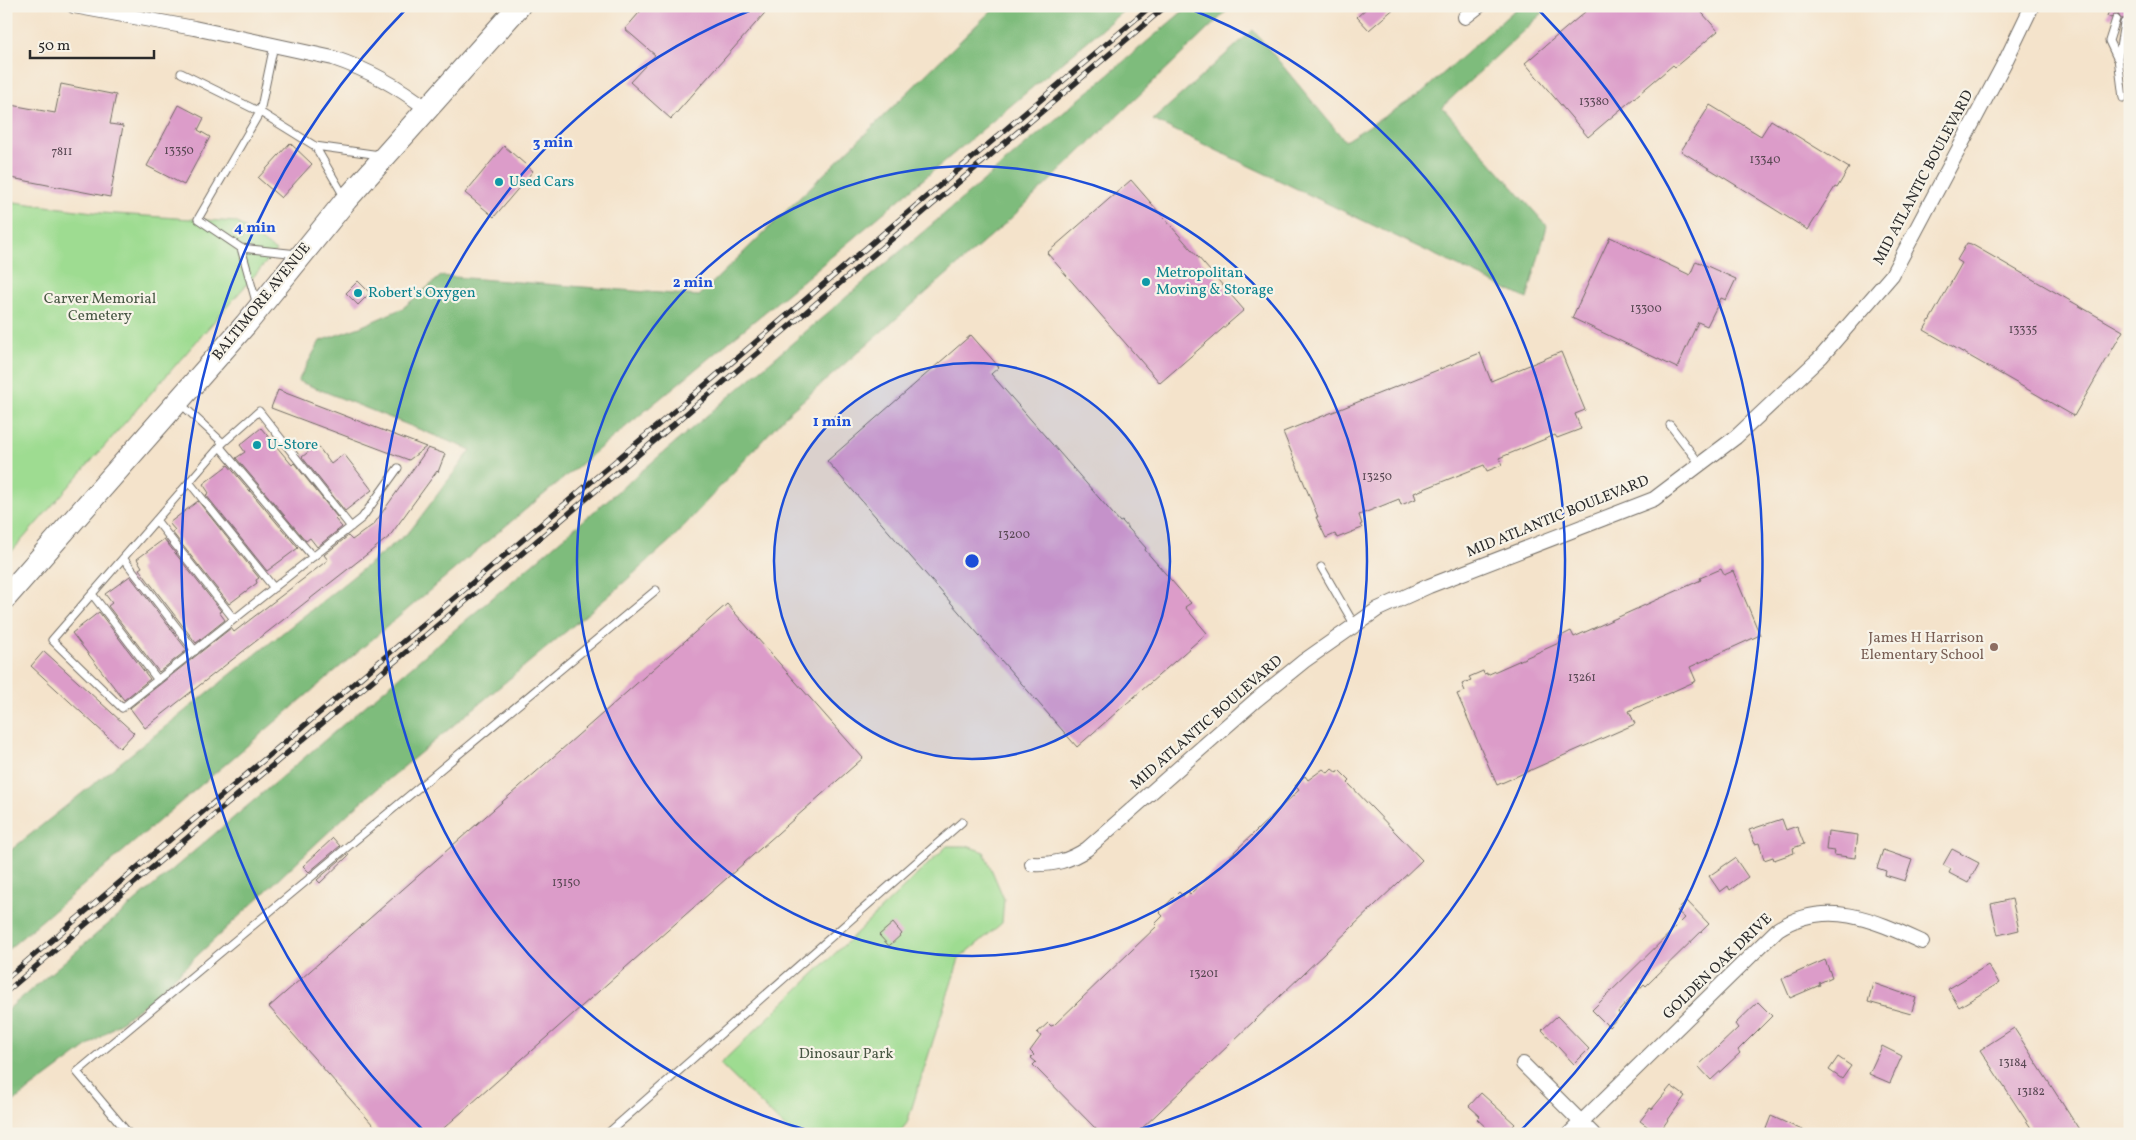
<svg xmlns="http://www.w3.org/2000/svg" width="2136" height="1140" viewBox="0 0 2136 1140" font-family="Vollkorn,serif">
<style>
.green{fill:#9edc91;stroke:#64845e}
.forest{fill:#7ebc7b;stroke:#547453}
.building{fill:#dc9cc9}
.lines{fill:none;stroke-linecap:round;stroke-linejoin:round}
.service-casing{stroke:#716b63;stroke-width:9}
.minor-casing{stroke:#716b63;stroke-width:16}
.primary-casing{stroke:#716b63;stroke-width:24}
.service{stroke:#fff;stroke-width:7}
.minor{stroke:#fff;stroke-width:14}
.primary{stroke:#fff;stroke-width:22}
.rail-casing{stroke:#2b2b2b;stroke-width:5.5}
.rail{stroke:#f7f3e8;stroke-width:4;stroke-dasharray:11;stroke-linecap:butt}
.ring{fill:none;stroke:#1d4ed8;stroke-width:2.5}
.culture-dot{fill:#0f9aa8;stroke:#f7f3e8;stroke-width:2}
.education-dot{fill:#8d6e63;stroke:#f7f3e8;stroke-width:2}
.labels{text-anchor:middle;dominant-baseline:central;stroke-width:4.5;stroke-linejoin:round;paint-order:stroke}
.number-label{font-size:12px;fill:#574752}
.street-label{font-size:15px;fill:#2b2b2b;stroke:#f7f3e8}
.culture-label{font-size:15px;fill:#0d838f;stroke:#f7f3e8;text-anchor:start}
.park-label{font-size:15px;fill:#485744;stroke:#f7f3e8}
.education-label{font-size:15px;fill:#785e54;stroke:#f7f3e8;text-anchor:end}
.centre{fill:#1d4ed8;stroke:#f7f3e8;stroke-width:2.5}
.ring-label{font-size:15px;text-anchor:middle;font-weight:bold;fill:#1d4ed8;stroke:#f7f3e8;stroke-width:4.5;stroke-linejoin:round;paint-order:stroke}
</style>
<rect width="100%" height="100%" fill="#f7f3e8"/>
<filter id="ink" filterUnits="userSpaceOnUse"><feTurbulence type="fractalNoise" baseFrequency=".02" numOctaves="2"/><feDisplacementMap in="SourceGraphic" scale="10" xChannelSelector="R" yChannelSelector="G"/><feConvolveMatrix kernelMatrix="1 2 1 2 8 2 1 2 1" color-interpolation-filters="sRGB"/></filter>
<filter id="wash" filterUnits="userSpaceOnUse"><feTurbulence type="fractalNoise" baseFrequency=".0096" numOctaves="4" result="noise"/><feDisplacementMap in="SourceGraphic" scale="20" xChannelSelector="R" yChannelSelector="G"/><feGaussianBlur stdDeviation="1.12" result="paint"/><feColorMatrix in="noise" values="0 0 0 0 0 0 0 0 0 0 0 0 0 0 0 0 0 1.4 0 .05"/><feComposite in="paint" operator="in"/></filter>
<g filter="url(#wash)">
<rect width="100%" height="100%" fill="#f4e3cb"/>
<path class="green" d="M6 201 101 213 236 222 276 251 6 558Z
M947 846H967L984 852 1004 899 1002 923 959 959 907 1123 898 1134H792L720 1064Z"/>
<path class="forest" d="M996 6H1129L806 278 496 534 6 951V854L410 531 471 450 298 381 320 341 360 327 403 308 441 276 699 296Z
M1189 6H1232L1008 221 785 416 672 539 611 594 353 809 149 1001 6 1107V1011Z
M1519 6H1550L1442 107 1547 226 1527 299 1153 120 1253 30 1345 141 1419 95Z"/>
<g id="blocks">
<path class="building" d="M645 6H771L671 119 630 82 655 55 625 29Z
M1369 6H1397L1369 30 1357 17Z
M1592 6H1696L1718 31 1675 67 1673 65 1588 137 1525 63Z
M2111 6H2130V25L2128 19H2121L2118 14H2114L2111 18 2107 16Z
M61 84 116 95 110 124 123 126 110 197 6 177V104L55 113Z
M179 105 204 118 198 130 210 137 184 185 147 166Z
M1710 105 1761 136 1771 120 1849 168 1837 188 1835 187 1808 230 1681 151Z
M290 143 312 164 281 198 258 178Z
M504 146 533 171 494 217 465 193Z
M1131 180 1244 310 1160 383 1047 253Z
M1610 237 1690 275 1696 261 1736 279 1726 300 1721 298 1707 326 1698 322 1677 368 1572 318Z
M1967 243 1971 244 2123 331 2074 416 1924 330 1962 263 1957 260Z
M358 281 370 293 358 305 346 293Z
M971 335 999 367 991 374 1120 522 1122 521 1146 548 1145 550 1191 603 1185 607 1207 633 1077 747 827 461Z
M1561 352 1585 410 1575 414 1581 429 1557 438 1555 435 1499 458 1502 465 1487 471 1484 465 1414 493 1416 499 1401 505 1399 499 1359 515 1362 524 1360 525 1362 528 1337 538 1335 534 1326 538 1316 517H1318L1283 432 1480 353 1491 381Z
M278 390 426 447 409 460 271 408Z
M261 428 292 465 294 463 337 517 335 519 342 527 317 547 310 538 306 541 236 458 245 452 240 445Z
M317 445 331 464 344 454 372 490 345 511 302 457Z
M428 448 445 454 438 472 437 471 389 537 145 728 130 708 231 628 234 632 328 560 324 555 348 536 352 540 374 524Z
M228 465 298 548 267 571 206 495 209 493 203 484Z
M198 501 259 578 256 580 257 583 229 604 172 532 175 530 169 523Z
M164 539 221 611 219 612 225 620 196 643 139 569 142 567 137 559Z
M1721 569 1724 575 1733 571 1760 635 1690 667 1696 681 1629 711 1635 724 1497 785 1457 694 1465 691 1462 684 1471 680 1469 677 1483 671 1484 674 1487 673V675L1561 642 1559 637 1571 631 1574 637 1701 580 1700 578Z
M130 576 187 650 159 672 108 606 112 603 105 594Z
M727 604 863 758 437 1134H381L269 1007Z
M99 612 150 679 124 700 72 633Z
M44 651 134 733 120 748 31 666Z
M1323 769 1328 773 1332 769 1337 773 1339 770 1350 781 1348 783 1422 860 1136 1134H1101L1033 1065 1036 1062 1031 1058 1034 1055 1030 1051 1041 1036 1037 1033 1048 1023 1051 1026 1054 1025 1157 926 1155 924 1163 916 1159 912 1179 892 1183 896 1188 891 1190 894 1299 790 1295 786 1305 776 1308 780Z
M1782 819 1786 830 1797 826 1804 844 1793 848 1794 853 1774 860 1773 857 1764 860 1759 843 1755 844 1749 830Z
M1828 831 1858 835 1855 858 1834 855 1835 851 1826 850Z
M333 838 340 846 309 872 303 866Z
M1952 849 1979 863 1968 883 1949 873 1951 869 1943 865Z
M1883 850 1912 860 1905 881 1885 875 1886 871 1877 868Z
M347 854 349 855 320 883 317 880Z
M1735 858 1748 877 1730 890 1728 886 1720 892 1709 876Z
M2012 899 2019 930 1998 935 1991 904Z
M1687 901 1709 924 1646 986 1644 984 1618 1012 1620 1015 1609 1027 1592 1010 1685 918 1677 911Z
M893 923 902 934 889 946 879 935Z
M1825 960 1832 977 1819 983 1820 985 1790 998 1782 979Z
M1988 965 1999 983 1959 1007 1948 989Z
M1873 983 1916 998 1911 1014 1868 1002Z
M1758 1002 1772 1016 1738 1050 1740 1053 1711 1080 1698 1066 1738 1028 1735 1024Z
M1557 1016 1589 1049 1574 1064 1542 1030Z
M2014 1028 2082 1134H2035L1980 1050Z
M1882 1046 1902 1056 1890 1083 1869 1074Z
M1838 1057 1851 1066 1842 1079 1829 1070Z
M1671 1086 1685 1096 1658 1134 1640 1121 1650 1108 1652 1109Z
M1481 1093 1515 1124 1506 1134H1493L1477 1119 1480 1116 1469 1106Z
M1771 1116 1811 1134H1764Z"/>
</g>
</g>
<g filter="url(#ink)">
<use href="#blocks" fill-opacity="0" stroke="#716b63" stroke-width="1"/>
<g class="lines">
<defs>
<path id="service" d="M2116 19 2109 41 2117 58
M274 45 260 112 315 146 380 155
M2122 49 2130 34
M181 73 260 112 198 219 241 248 298 254
M2123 98 2118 58 2124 23
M315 146 345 198
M241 248 257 305
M180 403 223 443 52 640 122 708 362 518 398 468
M1670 425 1700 464
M223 443 259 411 351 527
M220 447 313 557
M189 482 274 588
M156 520 234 619
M123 558 195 651
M1321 567 1354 624
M92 594 158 680
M129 1134 77 1072 656 590
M607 1134 962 822"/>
<path id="minor" d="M74 6 194 28 333 58C369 70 398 86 427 109
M1465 17 1479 6
M1032 864C1053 865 1069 861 1087 849L1256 700 1304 661 1378 609 1429 586 1654 499 1736 437 1821 357 1892 275 2006 60 2032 6
M1523 1064 1593 1134
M1569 1134 1778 929C1827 898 1874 920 1922 942"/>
<path id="primary" d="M6 597 246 324 346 200 519 6"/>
</defs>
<use href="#service" class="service-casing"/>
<use href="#minor" class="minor-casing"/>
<use href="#primary" class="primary-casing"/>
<use href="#service" class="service"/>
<use href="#minor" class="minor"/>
<use href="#primary" class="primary"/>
<defs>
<path id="rail" d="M6 979 1151 6
M6 992 1166 6"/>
</defs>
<use href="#rail" class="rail-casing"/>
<use href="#rail" class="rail"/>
</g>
</g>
<circle cx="972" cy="561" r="198" fill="#1d4ed8" fill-opacity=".12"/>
<g class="ring">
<circle cx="972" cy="561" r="198"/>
<circle cx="972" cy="561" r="395"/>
<path d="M814 1132A593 593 0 0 1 759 7M1185 7A593 593 0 0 1 1130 1132"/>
<path d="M423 1130A791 791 0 0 1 408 7M1536 7A791 791 0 0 1 1521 1130"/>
</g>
<g class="culture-dot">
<circle cx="499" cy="182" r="5"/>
<circle cx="1146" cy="282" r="5"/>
<circle cx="358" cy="293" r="5"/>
<circle cx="257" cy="445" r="5"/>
</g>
<circle class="education-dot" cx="1994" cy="647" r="5"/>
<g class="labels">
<g class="number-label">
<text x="1594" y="102">13380</text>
<text x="179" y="151">13350</text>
<text x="62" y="152">7811</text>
<text x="1765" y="160">13340</text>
<text x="1646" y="309">13300</text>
<text x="2023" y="330">13335</text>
<text x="1377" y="477">13250</text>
<text x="1014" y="535">13200</text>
<text x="1582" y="678">13261</text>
<text x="566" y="883">13150</text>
<text x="1204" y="974">13201</text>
<text x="2013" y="1063">13184</text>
<text x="2031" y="1092">13182</text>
</g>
<g class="street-label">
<text transform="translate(1924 178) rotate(-62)">MID ATLANTIC BOULEVARD</text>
<text transform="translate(262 302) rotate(-51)">BALTIMORE AVENUE</text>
<text transform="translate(1558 517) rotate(-22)">MID ATLANTIC BOULEVARD</text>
<text transform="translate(1207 723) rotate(-41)">MID ATLANTIC BOULEVARD</text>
<text transform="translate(1718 967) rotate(-44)">GOLDEN OAK DRIVE</text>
</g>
<g class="culture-label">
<text x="509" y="182">Used Cars</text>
<text x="1156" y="273">Metropolitan<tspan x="1156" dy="17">Moving &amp; Storage</tspan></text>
<text x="368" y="293">Robert's Oxygen</text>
<text x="267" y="445">U-Store</text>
</g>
<g class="park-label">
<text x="100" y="299">Carver Memorial<tspan x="100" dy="17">Cemetery</tspan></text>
<text x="846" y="1054">Dinosaur Park</text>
</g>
<g class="education-label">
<text x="1984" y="638">James H Harrison<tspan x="1984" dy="17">Elementary School</tspan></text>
</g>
</g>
<circle cx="972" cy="561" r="8" class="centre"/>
<g class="ring-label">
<text x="553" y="147">3 min</text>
<text x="255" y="232">4 min</text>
<text x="693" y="287">2 min</text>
<text x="832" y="426">1 min</text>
</g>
<rect width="2136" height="1140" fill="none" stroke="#f7f3e8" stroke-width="25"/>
<path d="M30 50v8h124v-8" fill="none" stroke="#2b2b2b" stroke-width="2.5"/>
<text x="38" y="50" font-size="15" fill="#2b2b2b" stroke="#f7f3e8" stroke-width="4" paint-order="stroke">50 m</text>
</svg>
